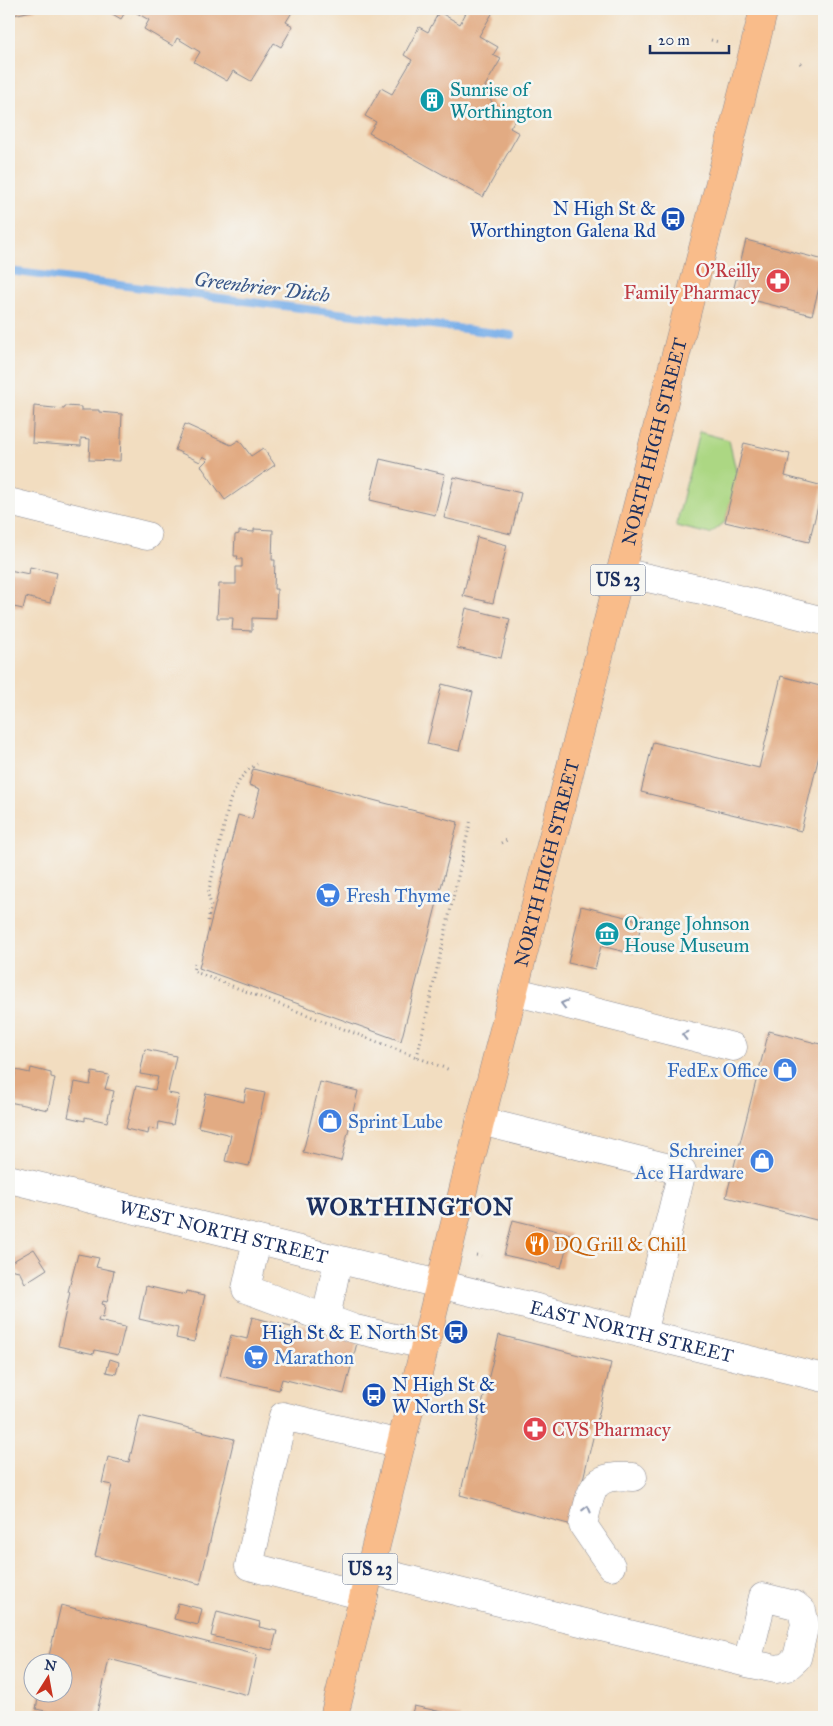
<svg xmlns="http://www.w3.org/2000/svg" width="833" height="1726" viewBox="0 0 833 1726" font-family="'IM FELL Great Primer',serif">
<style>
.green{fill:#acd783;stroke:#648370}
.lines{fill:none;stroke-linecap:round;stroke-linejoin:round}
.stream{stroke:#7bb0e9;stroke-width:8}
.building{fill:#e2ab83}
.minor-casing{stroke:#86868f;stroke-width:29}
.major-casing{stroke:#86868f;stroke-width:29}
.path{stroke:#86868f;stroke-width:3;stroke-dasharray:1 4;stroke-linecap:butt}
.minor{stroke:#fff;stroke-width:28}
.major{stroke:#f9bc8a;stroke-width:28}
.oneway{stroke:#8d97ae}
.labels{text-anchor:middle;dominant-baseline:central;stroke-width:5;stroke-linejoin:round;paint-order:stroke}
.shield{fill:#f6f6f2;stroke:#5d6b8a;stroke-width:1}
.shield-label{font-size:18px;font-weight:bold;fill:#1b2f5e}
.culture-label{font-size:19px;fill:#0d838f;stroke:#f6f6f2;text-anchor:start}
.transit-label{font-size:19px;fill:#164399;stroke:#f6f6f2;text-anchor:end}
.health-label{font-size:19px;fill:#be3a42;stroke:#f6f6f2;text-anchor:end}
.street-label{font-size:19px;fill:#1b2f5e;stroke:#f6f6f2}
.shop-label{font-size:19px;fill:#366cbe;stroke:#f6f6f2;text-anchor:start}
.food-label{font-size:19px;fill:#c56008;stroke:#f6f6f2;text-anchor:start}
.water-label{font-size:20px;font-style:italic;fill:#385688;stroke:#f6f6f2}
.district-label{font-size:24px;font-weight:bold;letter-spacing:1px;fill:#1b2f5e;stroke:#f6f6f2}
</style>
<rect width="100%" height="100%" fill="#f6f6f2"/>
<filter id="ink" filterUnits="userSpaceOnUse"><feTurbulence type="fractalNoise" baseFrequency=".02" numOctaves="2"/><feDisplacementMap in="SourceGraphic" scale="10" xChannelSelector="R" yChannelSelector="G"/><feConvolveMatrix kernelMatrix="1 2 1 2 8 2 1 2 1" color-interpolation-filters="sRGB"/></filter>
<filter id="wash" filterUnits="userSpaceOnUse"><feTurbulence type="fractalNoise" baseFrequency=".0096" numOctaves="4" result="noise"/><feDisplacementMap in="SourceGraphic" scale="20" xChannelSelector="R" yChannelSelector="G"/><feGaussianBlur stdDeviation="1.12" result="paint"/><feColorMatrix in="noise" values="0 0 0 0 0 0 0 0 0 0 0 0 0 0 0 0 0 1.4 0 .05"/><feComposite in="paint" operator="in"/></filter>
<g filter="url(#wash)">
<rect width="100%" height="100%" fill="#f2ddc0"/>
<path class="green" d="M699 432 729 440 737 475 725 522 710 534 676 526Z"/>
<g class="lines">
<path class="stream" d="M9 271 511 335"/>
</g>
<g id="blocks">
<path class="building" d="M9 9H36V10L9 16Z
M104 9H127L121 19Z
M130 9H294L286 22 293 26 281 47 274 43 251 81 233 71 227 81 194 62 200 52 177 38 173 46 144 29 149 20Z
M468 9H488L493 12 479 36 498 47 493 55 501 59 485 86 493 105 516 118 510 128 519 133 483 197 369 133 376 122 365 116 381 88 392 94 412 60 404 55 419 27 428 32 439 12 460 24Z
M746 240 824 260V268L812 315 732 295Z
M34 406 64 409 65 406 81 407V410H99V412L122 414 120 461 89 460 90 439 81 438V446L32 443Z
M185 424 231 445 239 440 251 456 263 448 275 465 225 500 201 466 208 459 203 456 200 462 175 450Z
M744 443 790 454 785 476 823 486 809 542 725 522Z
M380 459 445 474 435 515 370 500Z
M454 477 521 493 511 534 444 518Z
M254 529 273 530 272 560H275L274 589H277L276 619 252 618V631L232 630 233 618H217L219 584H236V567H242V559H237L238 556H234L235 535 239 534V531L254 532Z
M477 537 507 545 493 603 463 596Z
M30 567 57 573 50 603 26 597 23 609 9 606V570L29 574Z
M466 608 510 619 501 658 457 648Z
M781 676 824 687V735L801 831 641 792 653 742 759 768Z
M442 684 473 692 459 751 427 744Z
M253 769 458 822 401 1041 199 968 238 815 252 819 260 789 249 785Z
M581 906 642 921 634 954 601 946 595 969 568 963Z
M769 1031 824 1045V1222L726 1197Z
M145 1049 176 1056 168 1093 179 1095 173 1125 159 1122 158 1130 149 1128 148 1134 126 1129 136 1086 155 1090 158 1077 140 1074Z
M31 1068 51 1073V1077L55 1078 48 1110 9 1102 16 1070 30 1073Z
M92 1072 109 1075 105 1089 114 1091 107 1122 85 1117V1121L68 1117 75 1082 90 1085Z
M320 1082 358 1091 341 1161 303 1152Z
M246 1089 265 1093 249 1166 225 1161 231 1135 198 1127 206 1093 244 1102Z
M513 1220 570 1234 561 1268 504 1255Z
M34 1249 47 1269 25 1283 19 1271 9 1269V1260L13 1261Z
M78 1254 99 1258 96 1267 114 1271 107 1302 103 1301 102 1304 105 1305 103 1318 99 1317 98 1321 125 1327 118 1355 95 1350 94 1354 58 1346 70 1292H68Z
M146 1286 185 1295 186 1291 205 1295 194 1342 176 1338 178 1328 139 1319Z
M252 1317 295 1328 296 1323 358 1339 344 1394 282 1379 279 1390 220 1376 231 1335 247 1339Z
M499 1335 611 1363 572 1525 460 1495Z
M110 1359 119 1362 116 1374 106 1372Z
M140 1416 234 1439 200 1584 95 1556 112 1485 102 1483 108 1457 129 1462Z
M178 1603 202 1609 198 1625 174 1619Z
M61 1605 257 1655 248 1695 109 1659 96 1717H74L36 1709 39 1694H62V1664H47Z
M217 1611 260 1622 259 1627 277 1631 272 1650 211 1636Z
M414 1706 461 1716V1717H411Z"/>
</g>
</g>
<g filter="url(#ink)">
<use href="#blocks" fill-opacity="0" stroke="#86868f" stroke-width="1"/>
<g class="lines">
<defs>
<g id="minor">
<path d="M9 502 147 536"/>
<path d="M621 572 702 590 824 621"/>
<path d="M513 991 733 1047"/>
<path d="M480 1121 682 1171 642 1334"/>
<path id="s1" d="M9 1179 824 1378"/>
<path d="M257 1240 246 1289 355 1329 425 1345"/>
<path d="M326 1318 338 1260"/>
<path d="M611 1566 583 1525C592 1489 590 1474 633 1477"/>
<path d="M370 1570 747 1663 776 1669 787 1667 797 1658 805 1624 802 1611 795 1605 763 1597 747 1663"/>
<path d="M364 1596 249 1566 283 1416 401 1444"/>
</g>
<g id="major">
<path id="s2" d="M334 1717 467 1174 764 9"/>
</g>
</defs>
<use href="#minor" class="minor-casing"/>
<use href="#major" class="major-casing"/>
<path class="path" d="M711 40 719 42
M800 63 803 67
M501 843 507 840
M208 921 211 905 208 894 230 800 240 779 248 770 257 764
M195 963 193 971 450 1070
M417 1057 471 819
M476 1255 481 1256"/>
<use href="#minor" class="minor"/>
<use href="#major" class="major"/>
</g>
<defs><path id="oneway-chevron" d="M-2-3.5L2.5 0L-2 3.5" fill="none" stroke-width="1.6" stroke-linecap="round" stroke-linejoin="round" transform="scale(1.25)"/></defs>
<g class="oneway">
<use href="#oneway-chevron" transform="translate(564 1004) rotate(-166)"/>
<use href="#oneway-chevron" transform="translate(685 1035) rotate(-166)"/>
<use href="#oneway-chevron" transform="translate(587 1509) rotate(-76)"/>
</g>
</g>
<defs>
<symbol id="building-disc" viewBox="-11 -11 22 22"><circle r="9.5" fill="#0f9aa8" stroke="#f6f6f2"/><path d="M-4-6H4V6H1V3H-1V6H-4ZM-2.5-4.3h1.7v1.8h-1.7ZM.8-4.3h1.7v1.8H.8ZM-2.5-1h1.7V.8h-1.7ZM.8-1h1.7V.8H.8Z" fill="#fff"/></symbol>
<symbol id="bus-disc" viewBox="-11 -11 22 22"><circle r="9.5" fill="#1a4fb4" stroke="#f6f6f2"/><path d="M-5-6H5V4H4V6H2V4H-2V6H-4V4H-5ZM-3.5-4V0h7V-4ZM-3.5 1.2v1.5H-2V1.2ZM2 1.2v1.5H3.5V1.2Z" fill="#fff"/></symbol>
<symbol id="pharmacy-disc" viewBox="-11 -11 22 22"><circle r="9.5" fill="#e0444e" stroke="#f6f6f2"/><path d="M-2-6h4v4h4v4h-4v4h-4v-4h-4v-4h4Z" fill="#fff"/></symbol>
<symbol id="supermarket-disc" viewBox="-11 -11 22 22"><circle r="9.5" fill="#3f7fe0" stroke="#f6f6f2"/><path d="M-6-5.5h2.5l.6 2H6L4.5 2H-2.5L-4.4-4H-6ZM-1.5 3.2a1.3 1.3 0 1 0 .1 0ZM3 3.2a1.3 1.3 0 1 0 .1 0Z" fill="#fff"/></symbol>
<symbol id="museum-disc" viewBox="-11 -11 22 22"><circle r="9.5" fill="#0f9aa8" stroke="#f6f6f2"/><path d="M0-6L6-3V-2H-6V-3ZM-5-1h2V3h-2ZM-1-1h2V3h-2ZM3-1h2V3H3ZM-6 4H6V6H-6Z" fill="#fff"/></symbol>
<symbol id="shop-disc" viewBox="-11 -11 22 22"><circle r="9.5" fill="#3f7fe0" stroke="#f6f6f2"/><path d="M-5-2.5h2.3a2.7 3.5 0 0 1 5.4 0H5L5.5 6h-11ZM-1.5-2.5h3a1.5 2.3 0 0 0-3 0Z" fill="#fff"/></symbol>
<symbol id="restaurant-disc" viewBox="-11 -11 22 22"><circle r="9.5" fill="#e8710a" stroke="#f6f6f2"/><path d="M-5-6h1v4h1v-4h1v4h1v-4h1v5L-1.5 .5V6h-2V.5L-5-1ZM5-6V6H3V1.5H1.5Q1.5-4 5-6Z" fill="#fff"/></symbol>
</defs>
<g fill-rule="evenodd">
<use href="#building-disc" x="418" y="86" width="28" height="28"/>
<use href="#bus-disc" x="659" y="205" width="28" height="28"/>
<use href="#pharmacy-disc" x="764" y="267" width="28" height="28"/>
<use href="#supermarket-disc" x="314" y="881" width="28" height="28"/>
<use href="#museum-disc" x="593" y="920" width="28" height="28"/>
<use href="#shop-disc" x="771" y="1056" width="28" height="28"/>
<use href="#shop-disc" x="316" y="1107" width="28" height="28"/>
<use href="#shop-disc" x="748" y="1147" width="28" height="28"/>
<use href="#restaurant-disc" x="523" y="1230" width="28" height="28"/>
<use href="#bus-disc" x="442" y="1318" width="28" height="28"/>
<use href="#supermarket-disc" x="242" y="1343" width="28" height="28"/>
<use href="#bus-disc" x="360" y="1381" width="28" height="28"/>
<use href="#pharmacy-disc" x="521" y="1415" width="28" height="28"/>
</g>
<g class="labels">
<g class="shield">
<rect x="590.5" y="564.5" width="55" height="31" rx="4"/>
<rect x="342.5" y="1553.5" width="55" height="31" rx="4"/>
</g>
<g class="shield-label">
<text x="618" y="580">US 23</text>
<text x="370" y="1569">US 23</text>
</g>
<g class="culture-label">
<text x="450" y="89">Sunrise of<tspan x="450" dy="22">Worthington</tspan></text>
<text x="624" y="923">Orange Johnson<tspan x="624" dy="22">House Museum</tspan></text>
</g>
<g class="transit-label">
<text x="656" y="208">N High St &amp;<tspan x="656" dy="22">Worthington Galena Rd</tspan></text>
<text x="438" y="1332">High St &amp; E North St</text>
<text x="392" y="1384" text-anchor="start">N High St &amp;<tspan x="392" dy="22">W North St</tspan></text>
</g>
<g class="health-label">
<text x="760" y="270">O'Reilly<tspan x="760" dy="22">Family Pharmacy</tspan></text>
<text x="552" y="1429" text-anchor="start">CVS Pharmacy</text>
</g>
<g class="street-label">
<text stroke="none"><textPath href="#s2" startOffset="1315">NORTH HIGH STREET</textPath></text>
<text stroke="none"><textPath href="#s2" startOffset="880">NORTH HIGH STREET</textPath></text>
<text stroke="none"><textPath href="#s1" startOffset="221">WEST NORTH STREET</textPath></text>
<text stroke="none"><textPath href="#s1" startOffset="641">EAST NORTH STREET</textPath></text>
</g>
<g class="shop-label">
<text x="346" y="895">Fresh Thyme</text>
<text x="768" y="1070" text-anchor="end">FedEx Office</text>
<text x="348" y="1121">Sprint Lube</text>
<text x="744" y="1150" text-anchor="end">Schreiner<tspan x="744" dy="22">Ace Hardware</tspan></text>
<text x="274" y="1357">Marathon</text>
</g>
<g class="food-label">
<text x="554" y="1244">DQ Grill &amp; Chill</text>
</g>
<g class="water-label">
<text transform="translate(262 287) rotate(7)">Greenbrier Ditch</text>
</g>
<g class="district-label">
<text x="410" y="1207">WORTHINGTON</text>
</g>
</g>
<rect width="833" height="1726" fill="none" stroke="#f6f6f2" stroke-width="30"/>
<g transform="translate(48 1678) rotate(11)"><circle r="24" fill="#f6f6f2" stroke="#9ea6b7"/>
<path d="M0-4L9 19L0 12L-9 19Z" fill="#c8321e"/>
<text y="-8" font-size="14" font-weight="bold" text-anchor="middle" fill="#1b2f5e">N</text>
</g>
<path d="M650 45v8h79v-8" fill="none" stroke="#1b2f5e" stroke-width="2.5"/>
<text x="658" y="45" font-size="15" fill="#1b2f5e" stroke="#f6f6f2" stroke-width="4" paint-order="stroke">20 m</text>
</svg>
